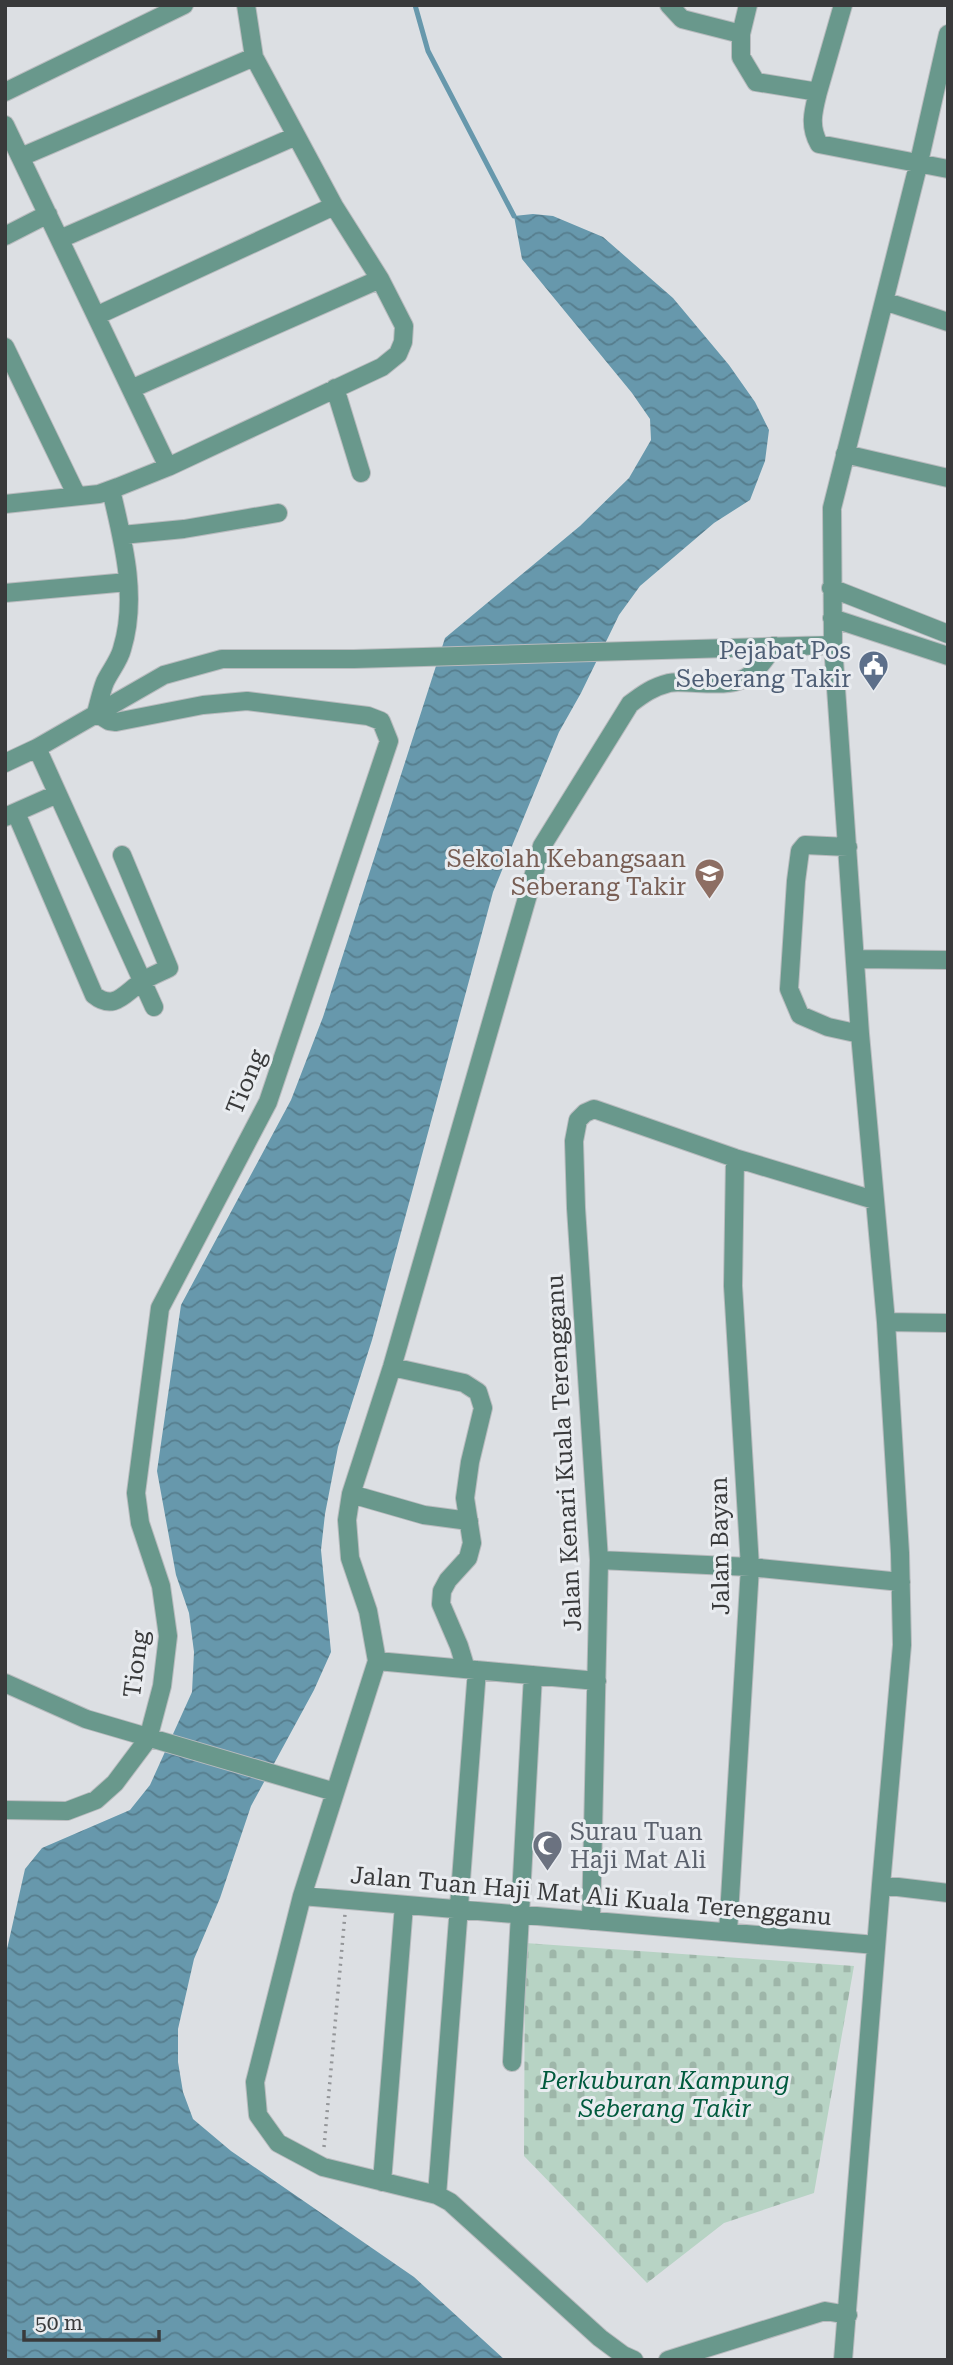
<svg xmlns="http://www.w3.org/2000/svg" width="953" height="2365" viewBox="0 0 953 2365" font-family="'Roboto Serif',serif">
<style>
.cemetery{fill:url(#cemetery-stones)}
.water{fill:url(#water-waves)}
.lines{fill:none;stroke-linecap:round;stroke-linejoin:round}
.stream{stroke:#6798ac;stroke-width:5}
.minor-casing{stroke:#b8bbbe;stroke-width:20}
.path{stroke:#949699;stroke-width:3.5;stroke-dasharray:2 5;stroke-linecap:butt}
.minor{stroke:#69988c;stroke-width:18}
.labels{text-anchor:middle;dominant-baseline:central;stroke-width:6;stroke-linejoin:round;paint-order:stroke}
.service-label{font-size:24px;fill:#4e5e75;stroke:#e9ecf0;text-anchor:end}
.education-label{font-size:24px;fill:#785e54;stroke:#e9ecf0;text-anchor:end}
.street-label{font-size:24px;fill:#393a3b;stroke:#e9ecf0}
.worship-label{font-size:24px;fill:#5b616d;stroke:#e9ecf0;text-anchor:start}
.park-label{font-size:24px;font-style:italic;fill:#005a3d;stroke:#e9ecf0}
</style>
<defs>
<pattern id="cemetery-stones" width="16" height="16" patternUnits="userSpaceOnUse" patternTransform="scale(1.75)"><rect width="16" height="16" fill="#b7d3c4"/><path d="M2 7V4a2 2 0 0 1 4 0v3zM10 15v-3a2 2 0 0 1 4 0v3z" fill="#9eb6a9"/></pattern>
<pattern id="water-waves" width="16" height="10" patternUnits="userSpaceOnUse" patternTransform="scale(1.75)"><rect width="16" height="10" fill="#6798ac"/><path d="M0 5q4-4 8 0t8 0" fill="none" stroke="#567d8d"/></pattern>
</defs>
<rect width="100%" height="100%" fill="#dcdfe3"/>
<path class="cemetery" d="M525 1943 854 1966 814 2193 724 2223 647 2283 524 2156Z"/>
<path class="water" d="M533 214 553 216 603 237 673 298 729 365 755 402 769 430 765 461 750 500 714 523 640 586 619 615 581 693 559 732 493 892 372 1340 338 1447 325 1514 321 1550 331 1652 314 1690 251 1806 220 1898 194 1959 178 2029V2062L183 2092 193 2119 231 2151 414 2277 505 2360H5V1958L25 1869 42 1848 130 1810 150 1785 192 1692 194 1652 189 1613 176 1575 157 1471 181 1305 291 1100 323 1017 445 638 580 526 629 478 651 440 650 419 632 393 522 259 514 216Z"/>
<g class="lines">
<path class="stream" d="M415 5 428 51 514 216"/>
<defs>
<path id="minor" d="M669 5 682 19 741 34
M748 5 741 34V57L756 82 818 92C813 112 809 126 819 144L948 169
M5 92 184 5
M818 92 843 5
M5 125 168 467
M21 157 254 57
M5 236 48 214
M60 239 296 136
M884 301 948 322
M96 316 334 206
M5 347 77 496
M335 388 361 473
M131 389 380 279
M845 454 948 478
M5 504 99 494 118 487 168 467 382 367 398 354 403 342 404 326 380 279 334 206 254 57 246 5
M122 535 184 529 278 513
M831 588 948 634
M5 593 128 582
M832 618 948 656
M96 713C99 703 101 692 105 682 110 671 119 661 122 649 138 597 123 541 111 490
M37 748 154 1007
M5 763 37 748 164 675 222 659H354L833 645
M16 813 94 995C115 1012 125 992 143 981 151 976 161 972 169 968L122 855
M5 817 57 794
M848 847 805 845 800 851 796 881 789 989 800 1015 828 1027 860 1034
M856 959 948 960
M886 1322 948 1323
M392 1367 464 1383 478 1392 483 1408 470 1462 465 1498 472 1543 468 1558 448 1580 442 1591 441 1604 459 1646 466 1669
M351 1494 424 1515 469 1521
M599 1560 750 1567 901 1582
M377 1661 597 1681
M5 1683 86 1719 335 1792
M5 1810 67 1811 96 1800 115 1783 148 1739 162 1686 168 1636 161 1586 140 1523 136 1493 160 1308 268 1102 389 741 381 721 368 716 247 701 203 705 116 722 109 721 96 713
M881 1885 948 1893
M302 1896 876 1945
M591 1921 599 1560 576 1208 574 1141 578 1120 585 1113 594 1109 735 1158 874 1200
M728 1932 750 1567 733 1286 735 1158
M512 2062 533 1675
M382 2182 404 1905
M437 2195 477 1670
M634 2360 623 2355 600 2338 450 2202 437 2195 323 2167 278 2143 258 2115 255 2082 302 1896 377 1661 368 1611 350 1558 347 1520 351 1494 392 1367 542 846 630 704C643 694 653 687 669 683 677 681 687 683 696 683 740 685 749 684 774 646
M668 2360 825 2311 848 2315
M843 2360 881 1885 902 1645 900 1553 886 1322 860 1034 833 645 832 508 919 162 948 34"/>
</defs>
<use href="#minor" class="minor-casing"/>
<path class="path" d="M324 2147 345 1914"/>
<use href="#minor" class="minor"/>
</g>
<defs>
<symbol id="civic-pin" viewBox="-11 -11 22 30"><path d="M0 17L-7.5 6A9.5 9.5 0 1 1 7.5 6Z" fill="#5c6f8a" stroke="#e9ecf0"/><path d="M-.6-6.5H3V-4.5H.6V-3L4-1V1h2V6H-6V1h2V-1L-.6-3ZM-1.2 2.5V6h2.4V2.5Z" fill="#fff"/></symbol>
<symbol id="school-pin" viewBox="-11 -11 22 30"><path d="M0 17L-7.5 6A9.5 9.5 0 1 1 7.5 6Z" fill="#8d6e63" stroke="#e9ecf0"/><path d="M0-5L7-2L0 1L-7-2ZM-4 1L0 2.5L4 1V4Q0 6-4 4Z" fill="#fff"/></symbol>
<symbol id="mosque-pin" viewBox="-11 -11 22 30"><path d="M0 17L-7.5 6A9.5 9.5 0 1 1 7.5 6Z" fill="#6b7280" stroke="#e9ecf0"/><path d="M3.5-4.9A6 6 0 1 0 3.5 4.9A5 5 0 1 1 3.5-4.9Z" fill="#fff"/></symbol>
</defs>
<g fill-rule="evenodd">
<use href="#civic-pin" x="856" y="648" width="35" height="47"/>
<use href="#school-pin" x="692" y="856" width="35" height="47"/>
<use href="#mosque-pin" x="530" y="1828" width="35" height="47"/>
</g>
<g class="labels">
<g class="service-label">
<text x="851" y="651">Pejabat Pos<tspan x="851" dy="28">Seberang Takir</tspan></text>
</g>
<g class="education-label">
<text x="686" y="859">Sekolah Kebangsaan<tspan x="686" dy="28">Seberang Takir</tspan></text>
</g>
<g class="street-label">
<text transform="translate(246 1082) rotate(-68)">Tiong</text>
<text transform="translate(564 1453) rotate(-93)">Jalan Kenari Kuala Terengganu</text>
<text transform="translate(720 1546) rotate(-91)">Jalan Bayan</text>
<text transform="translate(136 1664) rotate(-83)">Tiong</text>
<text transform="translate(591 1896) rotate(5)">Jalan Tuan Haji Mat Ali Kuala Terengganu</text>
</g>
<g class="worship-label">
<text x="570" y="1832">Surau Tuan<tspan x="570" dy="28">Haji Mat Ali</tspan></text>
</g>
<g class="park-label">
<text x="665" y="2081">Perkuburan Kampung<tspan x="665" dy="28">Seberang Takir</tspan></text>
</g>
</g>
<rect width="953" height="2365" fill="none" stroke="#393a3b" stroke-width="14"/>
<path d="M24 2330v10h135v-10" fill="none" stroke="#393a3b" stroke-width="3.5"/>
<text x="35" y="2330" font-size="21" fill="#393a3b" stroke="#e9ecf0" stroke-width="5" paint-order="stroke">50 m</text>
</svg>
